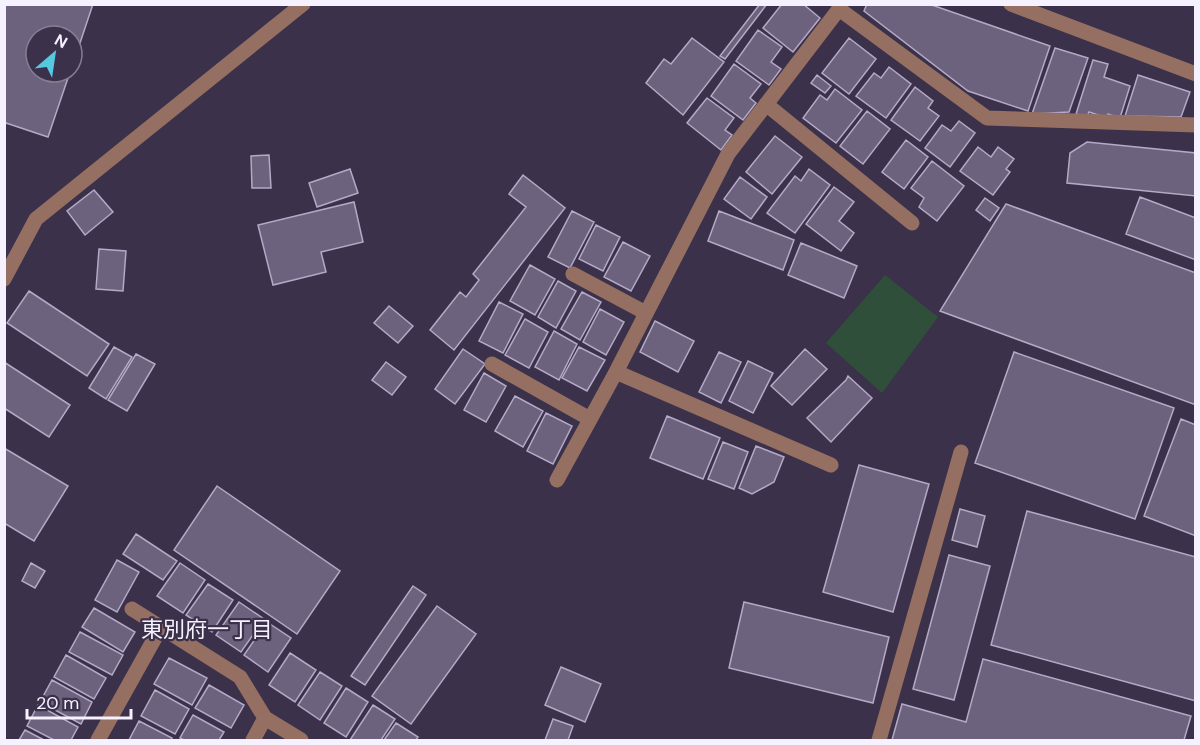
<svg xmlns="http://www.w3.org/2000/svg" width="1200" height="745" viewBox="0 0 1200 745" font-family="'DM Sans','Noto Sans JP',sans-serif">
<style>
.green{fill:#2f4f3b}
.building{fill:#6c627d;stroke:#b4a9c7;stroke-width:1.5}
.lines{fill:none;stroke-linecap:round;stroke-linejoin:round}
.minor{stroke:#956f62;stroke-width:15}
.labels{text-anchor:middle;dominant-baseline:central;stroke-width:4.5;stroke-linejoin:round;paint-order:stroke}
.neighbourhood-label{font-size:22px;fill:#f6f1fe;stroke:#3b314a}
</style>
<rect width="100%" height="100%" fill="#3b314a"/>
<path class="green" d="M885 275 938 317 882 393 826 343Z"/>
<path class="building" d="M4 4H93L72 67V36H36V72H70L48 137 6 123 4 128Z
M760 4H767L725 59 720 56Z
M782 4H803L820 18 793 52 763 28Z
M867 4H929L1050 46 1028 111 968 91 864 11Z
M758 30 782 47 771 62 781 69 769 85 736 61Z
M692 38 724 62 683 115 646 83 664 59 671 64Z
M849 38 876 59 849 94 822 73Z
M1055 48 1088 58 1069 112 1032 114Z
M1093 60 1108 64 1104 77 1130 86 1120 118 1108 114 1107 118 1089 112 1087 117 1076 114Z
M734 64 761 84 750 98 756 103 743 120 711 96Z
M889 67 911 84 886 118 856 96 874 73 881 78Z
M817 75 831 86 825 93 811 83Z
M1138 75 1190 92 1181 117 1125 116Z
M915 87 933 101 928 108 939 116 920 141 891 120Z
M835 89 862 110 836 143 803 118 820 95 827 100Z
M707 98 734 118 725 130 732 135 721 150 687 123Z
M867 111 890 129 863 164 840 146Z
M959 121 975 133 950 167 925 148 942 125 951 131Z
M775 136 802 157 772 194 746 172Z
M906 140 928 157 904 189 882 172Z
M1087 142 1196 153V196L1067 183 1070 153Z
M978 147 991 157 998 147 1014 159 1006 169 1010 172 993 195 960 171Z
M269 155 271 188H252L251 156Z
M932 161 964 186 937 221 919 207 924 198 911 188Z
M350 169 358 193 317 207 309 183Z
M809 169 830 185 795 233 767 213 795 176 801 181Z
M523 175 565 208 454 350 430 330 460 292 466 297 479 280 473 274 526 207 509 194Z
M740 177 767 197 751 219 724 199Z
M834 187 854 202 839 221 854 233 841 251 806 224Z
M94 190 113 212 85 235 67 211Z
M1140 197 1196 218V260L1126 234Z
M985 198 999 208 990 221 976 210Z
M354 202 363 242 321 252 326 272 273 285 258 225Z
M1006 204 1196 273V405L940 311Z
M572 211 594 222 570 268 548 257Z
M719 211 794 240 783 270 708 241Z
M596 225 620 237 603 271 579 259Z
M623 242 650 256 631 291 604 277Z
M801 243 857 266 844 298 788 275Z
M99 249 126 251 123 291 96 289Z
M530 265 555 279 535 315 510 301Z
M558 281 576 291 556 328 538 317Z
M29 291 109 344 87 376 7 323Z
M582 292 601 302 580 340 561 329Z
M499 302 523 314 503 353 479 341Z
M389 306 413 326 398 343 374 323Z
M600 309 624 322 606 355 583 342Z
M525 319 548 332 529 368 505 355Z
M655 321 694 341 678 372 640 352Z
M554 331 577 344 559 380 535 367Z
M114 347 132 357 106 399 89 388Z
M579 347 605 360 587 391 562 378Z
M463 349 485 364 455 404 435 389Z
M805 349 827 369 792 405 771 386Z
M719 352 741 362 721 403 699 392Z
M1014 352 1174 408 1135 519 975 463Z
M136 354 155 364 127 411 108 400Z
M748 361 773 373 753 413 729 401Z
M4 362 70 405 49 437 4 408Z
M386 362 406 377 392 395 372 380Z
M484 373 506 386 486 422 464 410Z
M848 376 872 398 831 442 807 418 846 380Z
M515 396 543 411 523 447 495 431Z
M546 413 572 426 553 464 527 451Z
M667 416 720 438 703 479 650 458Z
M1181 419 1196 425V536L1144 516Z
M723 442 748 452 734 489 708 479Z
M756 446 784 457 774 482 752 494 739 488Z
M4 448 68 486 34 541 4 523Z
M859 465 929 484 893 612 823 592Z
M217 486 340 571 297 634 174 550Z
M960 509 985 516 977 547 952 540Z
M1027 511 1196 557V701L991 645Z
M136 534 177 561 163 580 123 554Z
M949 555 990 566 954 700 913 689Z
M117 560 139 572 117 612 95 600Z
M31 563 45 571 35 588 22 581Z
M180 563 205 580 183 613 157 596Z
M208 584 233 600 212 632 186 615Z
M413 586 426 595 365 685 351 676Z
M239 602 264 619 241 652 216 635Z
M744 602 889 637 873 703 729 668Z
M437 606 476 634 411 724 372 696Z
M94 608 135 632 123 652 82 627Z
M267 622 291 638 268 672 244 655Z
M80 632 123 655 112 675 69 652Z
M290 653 316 670 295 702 269 685Z
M66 655 106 678 94 699 54 677Z
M169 658 207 678 192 705 154 684Z
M983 659 1191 716 1184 740H892L902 704 966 722Z
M561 667 601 684 585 722 545 705Z
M320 672 342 686 320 720 298 705Z
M52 680 92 702 81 724 40 702Z
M209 685 244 705 231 728 195 708Z
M346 688 368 702 346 737 324 723Z
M155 690 189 709 175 734 141 716Z
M38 705 78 727 71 740H54L27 726Z
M373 705 395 719 381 740H350Z
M193 715 224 732 219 740H184L180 738Z
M553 719 573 726 568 740H545Z
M139 721 172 738 171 740H129Z
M396 723 418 737 416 740H384Z
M25 730 44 740H19Z"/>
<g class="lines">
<path class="minor" d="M1011 4 1196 74
M839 9 987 118 1196 125
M766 104 912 223
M573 274 646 313
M4 279 36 219 303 4
M492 364 590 419
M616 372 831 465
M557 480 616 372 728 154 839 9 840 4
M132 609 240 677 265 718 301 740
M98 740 161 627
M253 740 265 718
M879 740 961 452"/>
</g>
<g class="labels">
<g class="neighbourhood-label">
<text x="207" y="629">東別府一丁目</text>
</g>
</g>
<rect width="1200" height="745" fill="none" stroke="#f6f1fe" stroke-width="12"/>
<g transform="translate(54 54) rotate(29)"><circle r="28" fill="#3b314a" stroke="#867e92" stroke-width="1.5"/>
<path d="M0-4.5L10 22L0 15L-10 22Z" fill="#56c9e0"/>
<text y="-9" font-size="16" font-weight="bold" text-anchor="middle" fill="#f6f1fe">N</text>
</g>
<path d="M27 709v9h104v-9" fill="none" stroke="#f6f1fe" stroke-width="3"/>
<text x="36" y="709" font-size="18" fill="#f6f1fe" stroke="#3b314a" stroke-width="4.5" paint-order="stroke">20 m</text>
</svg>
